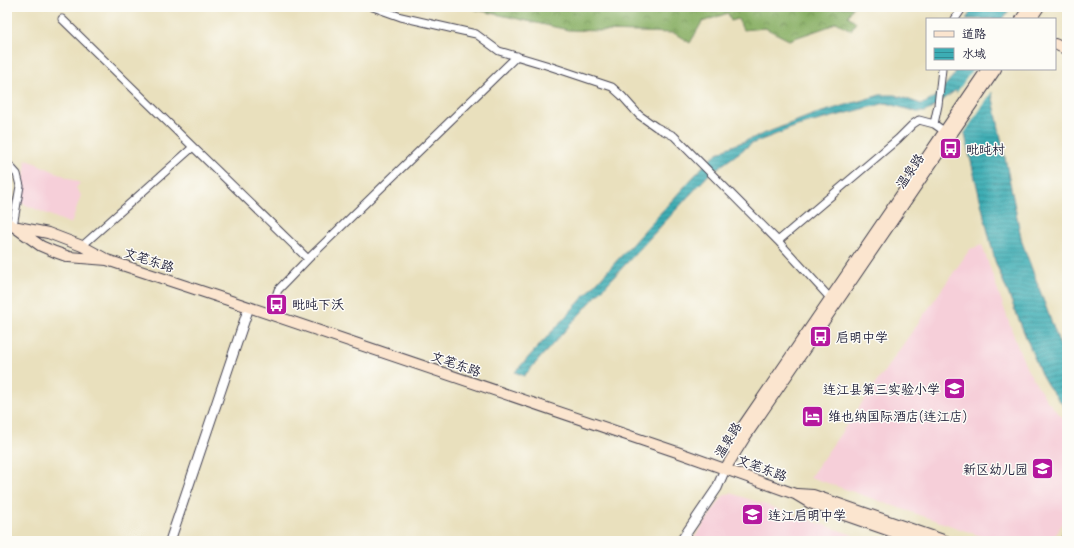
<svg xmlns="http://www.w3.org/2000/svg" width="1074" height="548" viewBox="0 0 1074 548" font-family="'Comic Neue','LXGW WenKai TC',sans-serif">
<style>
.built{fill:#f6cfd9}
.forest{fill:url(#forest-crowns);stroke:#566a51}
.water{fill:url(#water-rules);stroke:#2f6878}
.pier{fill:#e9e0bd}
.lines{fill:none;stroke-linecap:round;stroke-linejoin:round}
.minor-casing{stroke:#403e4e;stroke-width:9}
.tertiary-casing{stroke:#403e4e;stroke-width:11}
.secondary-casing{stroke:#403e4e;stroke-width:12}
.minor{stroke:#fff;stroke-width:7}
.tertiary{stroke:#fff;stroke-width:9}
.secondary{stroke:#fbe5cf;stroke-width:10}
.labels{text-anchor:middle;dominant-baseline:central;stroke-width:3;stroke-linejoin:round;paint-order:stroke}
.poi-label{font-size:13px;fill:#22223b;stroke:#fdfcf7;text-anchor:start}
.street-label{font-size:13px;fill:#22223b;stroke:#fdfcf7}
</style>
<defs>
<pattern id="forest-crowns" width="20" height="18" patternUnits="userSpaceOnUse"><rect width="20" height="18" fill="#8bb167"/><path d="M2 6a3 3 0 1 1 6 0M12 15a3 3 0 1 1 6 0" fill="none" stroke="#719056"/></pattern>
<pattern id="water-rules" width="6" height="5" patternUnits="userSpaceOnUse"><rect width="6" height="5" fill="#3cadb4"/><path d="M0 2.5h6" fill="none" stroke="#328c94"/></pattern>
</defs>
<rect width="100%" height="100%" fill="#fdfcf7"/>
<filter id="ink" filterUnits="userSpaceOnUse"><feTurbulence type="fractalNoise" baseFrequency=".025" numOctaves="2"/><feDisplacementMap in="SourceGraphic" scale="8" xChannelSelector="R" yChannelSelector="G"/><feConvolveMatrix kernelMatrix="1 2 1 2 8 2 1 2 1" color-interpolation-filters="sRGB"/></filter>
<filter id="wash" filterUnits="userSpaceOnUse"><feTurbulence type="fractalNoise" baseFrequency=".012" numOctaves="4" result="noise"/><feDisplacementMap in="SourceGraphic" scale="16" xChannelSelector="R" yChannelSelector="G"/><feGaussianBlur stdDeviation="0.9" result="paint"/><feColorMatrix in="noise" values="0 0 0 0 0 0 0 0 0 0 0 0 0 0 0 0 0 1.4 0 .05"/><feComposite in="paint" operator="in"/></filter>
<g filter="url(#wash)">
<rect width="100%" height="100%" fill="#e9e0bd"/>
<path class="built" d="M26 159 80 183 76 188 81 195 71 224 21 203Z
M982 245 1017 345 1027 369 1048 402 1067 422V517L1051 541H995L810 477 970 249Z
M731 493 853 535 849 541H692L723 496Z"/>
<path class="forest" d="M473 7H853L848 16 856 22 851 30 836 22 830 26 789 40 765 28 743 30 738 19 731 21 728 13 702 22 690 43 674 33 568 30 473 9Z"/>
<path class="water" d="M974 7H1011L1003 19H966Z
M954 69H987L1022 242 1061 348 1067 358V410L1048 386 1041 374 995 261 968 149 956 90 931 109 924 112H917L886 103 797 126 751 144 718 168 713 170 597 295 524 376 515 372 707 162 716 154 727 148 812 115 880 95H895L921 104C933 103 947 82 955 74Z
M7 180 12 195 7 241Z"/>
<path class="pier" d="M973 69H989L993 90 963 135 955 95Z"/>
</g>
<g filter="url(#ink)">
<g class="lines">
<defs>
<path id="minor" d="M373 7 401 17 476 34 499 51 546 65 612 87 622 96 639 115 656 127 674 136 778 241 830 298
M62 19 193 147 82 246
M955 19 963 7
M934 124 938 105 942 69
M193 147 308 259
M7 163 17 174 20 186 13 226
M778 241 898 139 913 124 919 120 934 124 944 131
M274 302 278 290 308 259 517 56"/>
<path id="tertiary" d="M170 541 249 307
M681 541 717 488 725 469
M1065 541 1067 537"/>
<path id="secondary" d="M1021 19 1029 7
M1031 19 1039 7
M1055 44 1067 50
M7 223 13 226 41 246 55 252 69 257 107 260 228 300 677 452 795 494 810 503 919 541
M18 227 48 233 82 246 104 258
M732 448 741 429 987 69
M725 469 745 437 996 69
M797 494 813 495 946 541"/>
</defs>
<use href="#minor" class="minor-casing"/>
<use href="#tertiary" class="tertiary-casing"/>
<use href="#secondary" class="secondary-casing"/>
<use href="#minor" class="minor"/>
<use href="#tertiary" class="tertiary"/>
<use href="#secondary" class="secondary"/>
</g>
</g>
<defs>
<symbol id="bus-square" viewBox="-11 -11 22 22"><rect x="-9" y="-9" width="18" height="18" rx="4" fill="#b5179e" stroke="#fdfcf7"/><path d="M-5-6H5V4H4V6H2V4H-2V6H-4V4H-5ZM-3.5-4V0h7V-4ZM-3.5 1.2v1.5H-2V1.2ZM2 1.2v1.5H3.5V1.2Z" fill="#fff"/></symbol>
<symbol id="school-square" viewBox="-11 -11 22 22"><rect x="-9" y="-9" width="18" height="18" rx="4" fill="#b5179e" stroke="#fdfcf7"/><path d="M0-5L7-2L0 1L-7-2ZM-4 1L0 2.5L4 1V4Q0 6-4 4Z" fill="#fff"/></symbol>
<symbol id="hotel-square" viewBox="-11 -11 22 22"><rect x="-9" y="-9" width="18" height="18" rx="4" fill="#b5179e" stroke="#fdfcf7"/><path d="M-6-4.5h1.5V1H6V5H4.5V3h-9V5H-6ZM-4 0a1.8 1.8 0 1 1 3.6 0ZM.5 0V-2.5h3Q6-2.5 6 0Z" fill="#fff"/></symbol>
</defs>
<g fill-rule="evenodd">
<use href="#bus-square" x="938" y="136" width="25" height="25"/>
<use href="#bus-square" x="264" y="292" width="25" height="25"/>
<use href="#bus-square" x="808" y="324" width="25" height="25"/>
<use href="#school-square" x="942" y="376" width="25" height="25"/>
<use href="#hotel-square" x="800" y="404" width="25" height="25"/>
<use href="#school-square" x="1030" y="456" width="25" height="25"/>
<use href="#school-square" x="740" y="502" width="25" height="25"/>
</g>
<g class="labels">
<g class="poi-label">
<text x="966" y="149">毗旽村</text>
<text x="292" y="304">毗旽下沃</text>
<text x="836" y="337">启明中学</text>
<text x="940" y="389" text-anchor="end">连江县第三实验小学</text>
<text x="828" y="416">维也纳国际酒店(连江店)</text>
<text x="1028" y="469" text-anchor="end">新区幼儿园</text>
<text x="768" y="515">连江启明中学</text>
</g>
<g class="street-label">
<text transform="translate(910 171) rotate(-56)">温泉路</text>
<text transform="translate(149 260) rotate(18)">文笔东路</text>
<text transform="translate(456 364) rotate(19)">文笔东路</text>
<text transform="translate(728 440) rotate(-58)">温泉路</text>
<text transform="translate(762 468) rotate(20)">文笔东路</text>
</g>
</g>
<rect width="1074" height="548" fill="none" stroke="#fdfcf7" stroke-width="24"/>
<rect x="926" y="18" width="130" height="52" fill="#fdfcf7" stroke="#a5a5ac"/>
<rect x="934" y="31" width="20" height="6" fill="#fbe5cf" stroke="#a5a5ac"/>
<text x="962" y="38" font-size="12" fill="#22223b">道路</text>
<rect x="934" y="48" width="20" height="12" fill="url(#water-rules)" stroke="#a5a5ac"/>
<text x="962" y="58" font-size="12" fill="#22223b">水域</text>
</svg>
